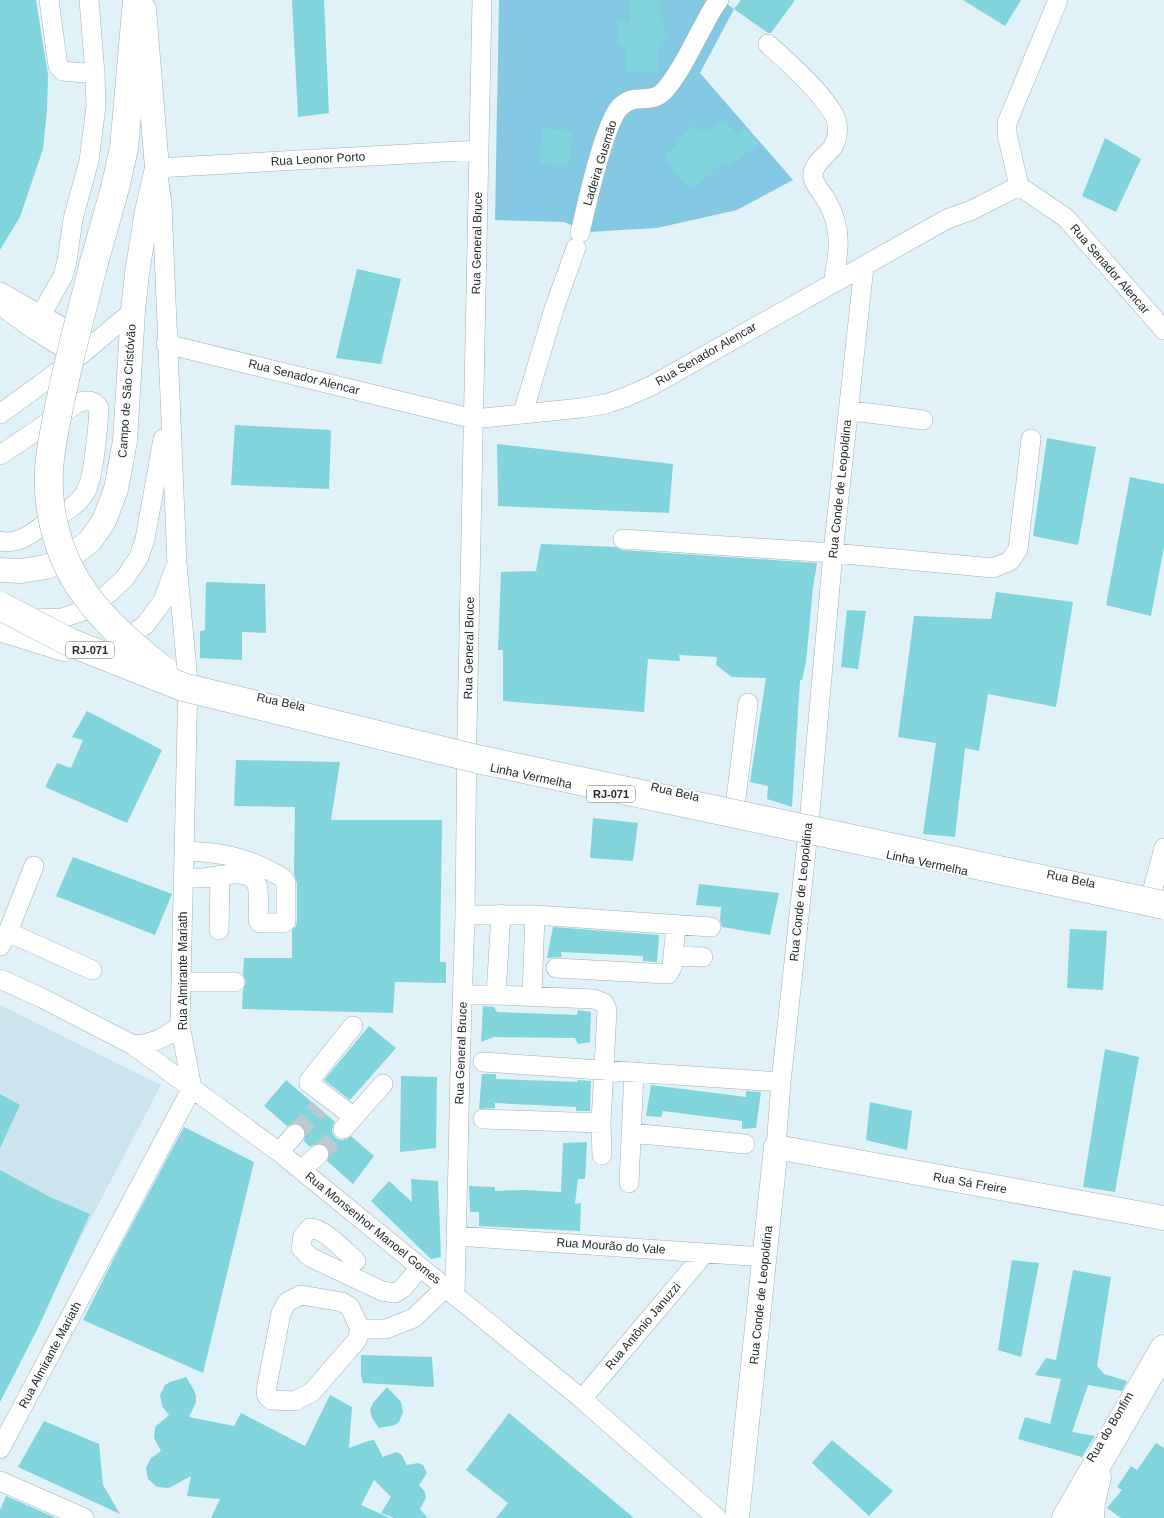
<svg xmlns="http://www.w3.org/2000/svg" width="1164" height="1518" viewBox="0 0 1164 1518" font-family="Helvetica,sans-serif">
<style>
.built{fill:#cce4ee}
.green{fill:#84c8e3}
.building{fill:#81d4dc}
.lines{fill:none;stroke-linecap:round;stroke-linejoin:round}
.minor-tunnel{stroke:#bac9cf;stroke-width:19;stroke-dasharray:19 9;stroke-linecap:butt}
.minor-casing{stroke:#a0b0b6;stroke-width:20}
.major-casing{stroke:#a0b0b6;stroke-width:25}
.highway-casing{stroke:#a0b0b6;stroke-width:29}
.minor{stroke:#fff;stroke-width:19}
.major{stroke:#fff;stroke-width:24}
.highway{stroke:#fff;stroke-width:28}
.highway-bridge-casing{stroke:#a0b0b6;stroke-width:29;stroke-linecap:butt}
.highway-bridge{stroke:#fff;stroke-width:28}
.labels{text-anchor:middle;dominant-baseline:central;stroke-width:4.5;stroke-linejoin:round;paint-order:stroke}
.shield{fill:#fff;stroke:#65696b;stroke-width:1}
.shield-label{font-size:11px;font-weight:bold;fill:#23292b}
.street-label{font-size:12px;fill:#23292b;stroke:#fff}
</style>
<rect width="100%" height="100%" fill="#e0f1f8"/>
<path class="built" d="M0 1005 161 1085 0 1392Z"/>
<path class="green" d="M499 0H726L724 2 734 9 700 73 793 180 737 210 657 228 588 232 564 222 495 220Z"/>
<path class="building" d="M0 0H36L48 75 47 111 43 149 20 217 0 250Z
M292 0H324L329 113 298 117Z
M630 0H660L659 18H663V25L667 32V35L661 43V47H658L657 73 625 72V47L617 46 618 22H630Z
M741 0H795L771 33H768L734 9Z
M963 0H1021L1005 26Z
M724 119 737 134 744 128 758 145 729 167 724 162 698 184 692 187 686 186 666 161 667 153 678 143 677 140 696 124 701 131 707 127 710 131Z
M543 128 573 132 568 167 539 163Z
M1105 138 1141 159 1116 212 1082 196Z
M357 269 401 279 381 364 336 358Z
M235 425 331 430 329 489 231 485Z
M1047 438 1096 447 1078 545 1033 536Z
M497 444 673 464 669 513 498 506Z
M1130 477 1164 484V547L1151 616 1106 605Z
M541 544 616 547 622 550 817 563 813 588 806 662 802 680H800L792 807 767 799 768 786 750 782 766 678 732 677 716 665 717 657 679 655 680 661 648 659 644 712 503 701V650H498L501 572 536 571Z
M206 582 265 584 266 633 242 632V660L200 658V631L205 630Z
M996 592 1073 602 1056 707 988 694 979 751 965 748 955 837 923 834 936 743 898 737 914 616 991 619Z
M847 610 866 611 858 669 841 667Z
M87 711 162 750 127 823 45 787 57 763 71 768 83 740 72 737Z
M236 760 340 762 331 820H442L440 962H446V983L395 982 393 1013 242 1009 243 990 246 982 243 975 244 958H292V930L296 926 297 921V883L294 874 295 807 234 806Z
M593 818 638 823 633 861 590 858Z
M73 857 172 894 155 935 56 896Z
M699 884 779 893 770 935 722 927 720 920 721 907 696 905Z
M553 927 659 935 657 962 643 961V956L561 952 562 957 547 958Z
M1070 929 1107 931 1103 990 1067 988Z
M483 1006 494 1007 497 1012 577 1015 578 1010 591 1012 590 1042 578 1044 575 1038 494 1037 481 1042Z
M369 1026 396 1048 350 1100 324 1080Z
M1105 1049 1139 1057 1115 1192 1083 1187Z
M482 1074H496V1079L578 1082 577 1080 591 1081 590 1111H576V1107L495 1103V1108L479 1109Z
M401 1076 437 1077 436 1148 400 1152Z
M286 1080 335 1122 332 1126V1132L336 1138 341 1140H346L351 1136 374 1156 353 1184 327 1161 330 1152 327 1146 323 1143H317L310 1147 304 1141 306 1131 302 1125 297 1123 287 1126 264 1106Z
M651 1085 746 1097V1091L761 1092 756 1128 742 1129V1121L663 1111 661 1117 646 1116Z
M0 1094 20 1105 0 1148Z
M870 1102 912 1111 907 1150 866 1140Z
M184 1127 254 1162 203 1373 83 1320 114 1258Z
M587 1142 585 1179H578L575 1204 581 1203 580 1231 479 1226V1212H470L469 1186 495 1187V1191L523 1190 561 1192 563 1143Z
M0 1170 50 1197 90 1214 37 1330 0 1402Z
M411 1179 438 1181 441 1257 431 1259 371 1201 389 1181 412 1202Z
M1012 1260 1039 1263 1021 1357 998 1350Z
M1073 1270 1111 1277 1097 1366 1104 1374 1127 1381 1122 1391 1088 1385 1072 1432 1095 1436 1082 1457 1018 1439 1025 1417 1050 1424 1061 1379 1035 1375 1046 1358 1056 1360Z
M361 1355 432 1357 434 1387 363 1383 361 1376Z
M186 1377 194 1390 196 1396V1402L189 1417 234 1426 241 1413 305 1446 330 1395 352 1407 349 1448 368 1441 374 1440 383 1457 396 1452 401 1454 407 1465 418 1463 423 1465 427 1473 419 1485 425 1492 426 1498 420 1509 428 1518H394L381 1513 391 1497 374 1480 361 1505 390 1518H211L220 1499 187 1496 191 1476 169 1488 157 1487 148 1479 146 1468 151 1458 161 1451 154 1438 155 1427 169 1415 162 1406 160 1395 165 1385 170 1382Z
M387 1387 401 1402 403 1412 399 1422 395 1425 379 1428 372 1418 370 1410 373 1403Z
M509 1413 634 1518H496L508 1503 466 1470Z
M44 1421 99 1444 103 1485 120 1514 18 1467Z
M832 1440 893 1491 869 1516 812 1463Z
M1156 1443 1164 1448V1518H1121L1107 1508 1122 1490 1117 1487 1131 1466 1137 1470Z
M6 1496 56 1518H0V1510Z"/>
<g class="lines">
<path class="minor-tunnel" d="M295 1134 319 1108
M319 1154 343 1129"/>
<defs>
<path id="minor" d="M49 0 58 66 63 71 95 74
M768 44C787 61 825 95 835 117 839 126 838 138 833 147 826 156 811 165 813 178 815 186 823 194 827 201 843 230 839 252 833 283
M1019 186 1066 218 1164 330
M1019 186 1007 134V123L1058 0
M580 233C586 207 604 124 620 107 639 89 651 110 669 85 684 66 693 44 705 23 709 15 713 7 719 0
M0 292 85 340
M0 305 33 329 78 357
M33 329 63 276 67 261 73 219 89 161 96 106 95 74 89 0
M166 344 474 419 581 408 606 404 626 397 651 386 947 219 972 210 1019 186
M848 411 869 413 923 420
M523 413 554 309 576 248
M0 414 78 357 133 311
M0 455 79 402C88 400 94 400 99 408 98 427 94 478 85 493 77 507 56 517 42 526 30 535 16 545 0 541
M623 539 833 553 993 568 1010 561 1018 549 1031 439
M33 619 62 618 86 610 109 593 125 578 139 557 145 539 163 439
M117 644 145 625 163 601 174 570
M735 806 748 703
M184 878C190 878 197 878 203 878 217 877 250 866 257 885 260 895 258 910 258 920L260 923H283L286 921V883L283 878C250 858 223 852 184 851
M1151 896 1164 848
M465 915H535L711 927
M219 930 220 875
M8 932 92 970
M0 946 8 932 34 866
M673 956 703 957
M556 968 668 974 672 967 676 925
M0 979 42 998 133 1045 279 1152 582 1399 717 1518
M181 982H235
M463 995H496L594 999 604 1003 607 1010 601 1123 602 1155
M496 995 501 914
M532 996 535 915
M133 1045C152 1044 167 1038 180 1025
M483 1062 781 1082
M354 1117 383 1084
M483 1119 601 1123
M343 1129 354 1117 309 1083V1081L353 1026
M631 1133 745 1144
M776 1147 781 1082 809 823 833 553 864 266
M279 1152 295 1134
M302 1170 319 1154
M629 1183 634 1072
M457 1236 765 1257
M356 1261C346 1252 324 1228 310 1228L303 1236 301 1248 310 1257 382 1291 395 1293 403 1288 420 1267
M301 1295 342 1302 350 1307 360 1329 357 1340 312 1392 295 1401 271 1400 267 1396 266 1391 281 1313 287 1302Z
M455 1296 460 1069 465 915 467 731 482 0
M360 1329H386L414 1318 445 1288
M582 1399 705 1253
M0 1449 192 1088 180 1025 188 681 177 564 162 204 157 168 479 150
M0 1481 84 1518"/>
<path id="major" d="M0 570 21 571 46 567 72 555 90 541 104 521 116 489 125 441 133 311 137 273 147 211 157 168 144 9
M737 1518 776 1147 1164 1218"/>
<path id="highway" d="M93 266 115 188 124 148 137 0
M0 627 64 647
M1066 1518 1164 1349
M1090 1518 1091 1502 1097 1477"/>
</defs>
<use href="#minor" class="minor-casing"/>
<use href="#major" class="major-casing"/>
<use href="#highway" class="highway-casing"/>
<use href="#minor" class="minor"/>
<use href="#major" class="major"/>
<use href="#highway" class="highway"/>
<defs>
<path id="highway-bridge" d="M93 266C82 312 69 357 60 403 55 426 50 448 49 471 47 504 55 540 70 570 91 611 128 642 163 670
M0 606 69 642 183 687 477 759 1164 905"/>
</defs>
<use href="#highway-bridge" class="highway-bridge-casing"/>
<use href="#highway-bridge" class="highway-bridge"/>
</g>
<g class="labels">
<g class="shield">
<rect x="66" y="641.5" width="48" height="17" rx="4"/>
<rect x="587" y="785.5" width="48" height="17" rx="4"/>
</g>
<g class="shield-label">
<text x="90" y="650">RJ-071</text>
<text x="611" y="794">RJ-071</text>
</g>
<g class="street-label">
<text transform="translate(318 159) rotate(-3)">Rua Leonor Porto</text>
<text transform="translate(600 163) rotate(-73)">Ladeira Gusmão</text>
<text transform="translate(477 243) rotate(-89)">Rua General Bruce</text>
<text transform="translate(1110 269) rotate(49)">Rua Senador Alencar</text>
<text transform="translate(706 354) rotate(-30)">Rua Senador Alencar</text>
<text transform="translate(304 377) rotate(14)">Rua Senador Alencar</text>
<text transform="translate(127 391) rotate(-86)">Campo de São Cristóvão</text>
<text transform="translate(840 489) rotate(-84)">Rua Conde de Leopoldina</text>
<text transform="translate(469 648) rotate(-89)">Rua General Bruce</text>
<text transform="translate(281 702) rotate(12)">Rua Bela</text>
<text transform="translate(531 776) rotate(12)">Linha Vermelha</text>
<text transform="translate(675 792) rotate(13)">Rua Bela</text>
<text transform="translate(927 863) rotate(12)">Linha Vermelha</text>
<text transform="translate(1071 879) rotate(12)">Rua Bela</text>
<text transform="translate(801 892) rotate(-84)">Rua Conde de Leopoldina</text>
<text transform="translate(183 971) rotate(-90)">Rua Almirante Mariath</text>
<text transform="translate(461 1053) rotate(-88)">Rua General Bruce</text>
<text transform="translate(970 1183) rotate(10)">Rua Sá Freire</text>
<text transform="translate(373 1228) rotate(39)">Rua Monsenhor Manoel Gomes</text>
<text transform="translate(611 1246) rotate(4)">Rua Mourão do Vale</text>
<text transform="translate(761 1295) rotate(-84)">Rua Conde de Leopoldina</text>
<text transform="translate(643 1326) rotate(-50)">Rua Antônio Januzzi</text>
<text transform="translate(50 1355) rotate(-62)">Rua Almirante Mariath</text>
<text transform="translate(1110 1427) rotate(-59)">Rua do Bonfim</text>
</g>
</g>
</svg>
